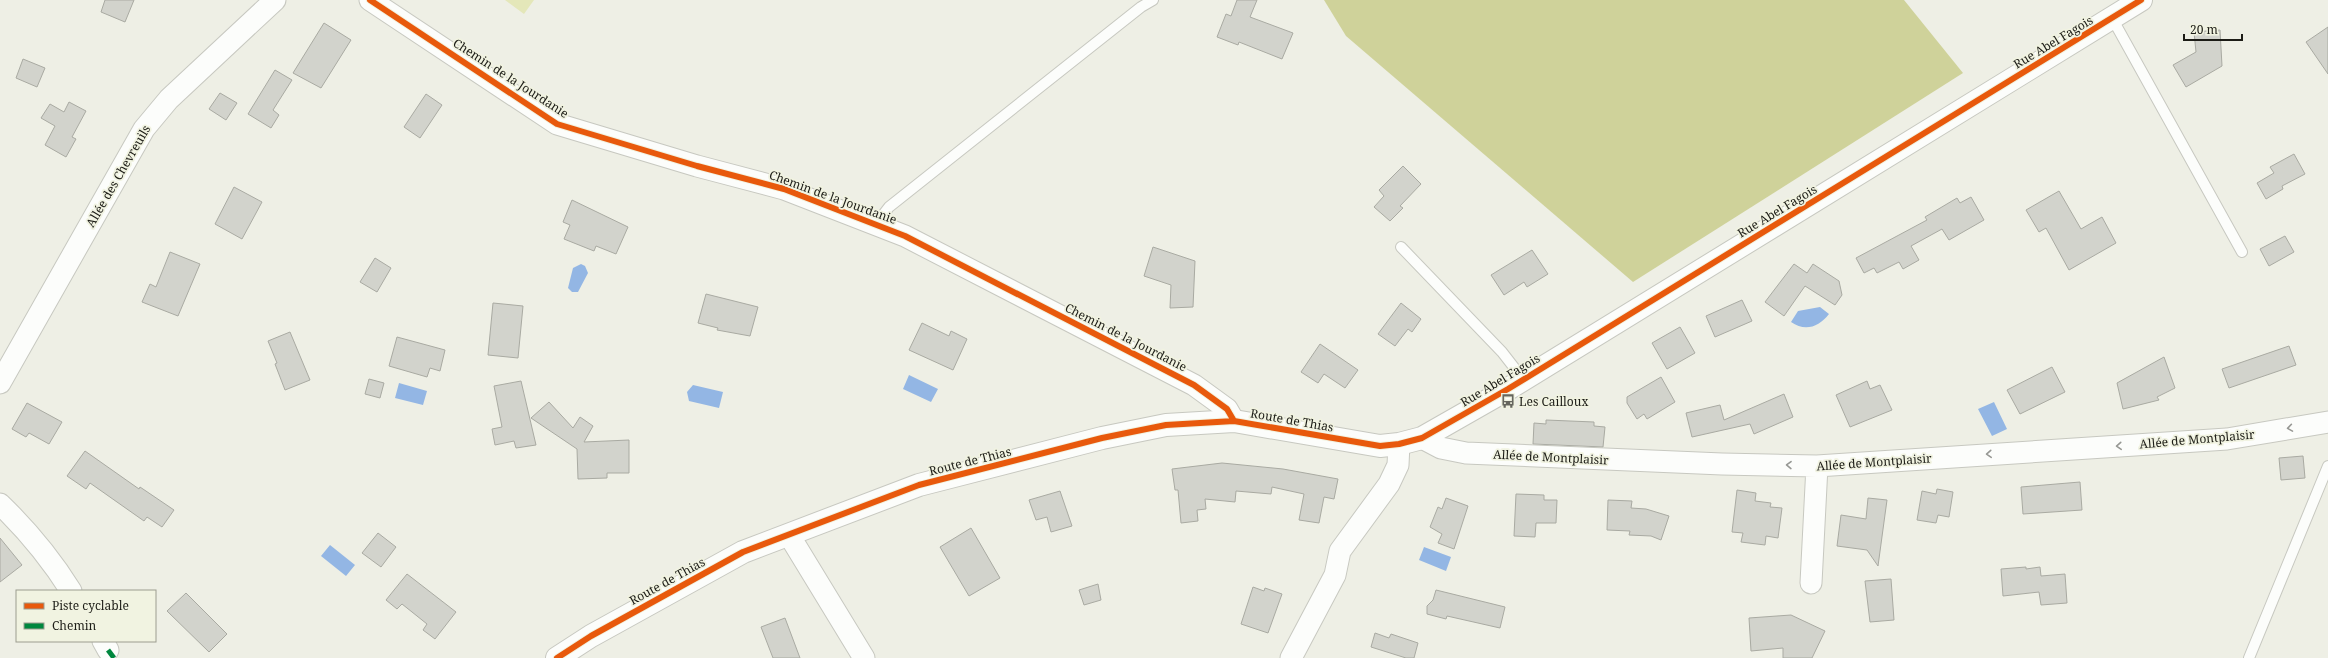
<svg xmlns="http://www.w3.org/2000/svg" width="2328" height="658" viewBox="0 0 2328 658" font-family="'Noto Serif',serif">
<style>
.green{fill:#e4e7b9}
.forest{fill:#cfd29a}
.water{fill:#93b6e4}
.building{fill:#d2d3cc;stroke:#a9aaa2}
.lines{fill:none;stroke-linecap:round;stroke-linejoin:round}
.service-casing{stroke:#c7c8c0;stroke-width:12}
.minor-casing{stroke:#c7c8c0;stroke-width:23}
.tertiary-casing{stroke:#c7c8c0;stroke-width:24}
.service{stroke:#fcfdfb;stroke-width:10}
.minor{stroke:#fcfdfb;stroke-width:21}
.tertiary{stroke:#fcfdfb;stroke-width:22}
.quiet{stroke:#00873e;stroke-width:5;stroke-dasharray:10 5;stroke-linecap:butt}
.cycleway-casing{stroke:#f1f3e1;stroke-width:8}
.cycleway{stroke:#e8590c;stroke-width:6}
.oneway{stroke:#979894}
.labels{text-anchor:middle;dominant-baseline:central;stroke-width:3.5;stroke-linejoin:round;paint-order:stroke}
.street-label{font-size:12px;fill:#1c1c16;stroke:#f1f3e1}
.poi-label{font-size:12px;fill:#1c1c16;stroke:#f1f3e1;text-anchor:start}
</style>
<rect width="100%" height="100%" fill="#eeefe5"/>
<path class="green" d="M505 0H534L524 14Z"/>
<path class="forest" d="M1324 0H1904L1963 73 1633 282 1346 36Z"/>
<path class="water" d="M581 264 585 266 588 273 578 292H572L568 288 573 268Z
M1820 307 1829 314C1819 327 1805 332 1791 322L1798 311Z
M909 375 938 389 931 402 903 389Z
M399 383 427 391 423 405 395 398Z
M693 385 723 392 719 408 689 401 687 392Z
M1994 402 2007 429 1992 436 1978 409Z
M330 545 355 565 346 576 321 556Z
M1424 547 1451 557 1446 571 1419 560Z"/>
<path class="building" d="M105 0H134L125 22 101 12Z
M1237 0H1257L1250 17 1293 33 1282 59 1239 42 1238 45 1217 37 1226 14 1231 16Z
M324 23 351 40 321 88 293 73Z
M2328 27V74L2306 42Z
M2220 30 2222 66 2186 87 2173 65 2196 52 2194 32Z
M23 59 45 68 37 87 16 78Z
M275 70 292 80 273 110 279 115 271 128 248 114Z
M220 93 237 103 226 120 209 109Z
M426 94 442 105 420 138 404 127Z
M69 102 86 111 72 137 76 139 66 157 45 145 55 126 41 118 50 104 64 112Z
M2294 154 2305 174 2282 186 2283 189 2266 199 2257 183 2274 173 2270 167Z
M1403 166 1421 184 1400 206 1403 208 1390 221 1374 207 1384 196 1379 190Z
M234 187 262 202 242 239 215 224Z
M2059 191 2081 229 2102 217 2116 243 2069 270 2046 228 2039 232 2026 210Z
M1971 197 1984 220 1949 240 1942 229 1911 246 1919 260 1903 269 1899 262 1877 273 1874 268 1864 273 1856 258 1927 220 1925 217 1957 198 1960 203Z
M572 200 628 227 616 254 596 246 594 251 564 239 570 225 563 222Z
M2285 236 2294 252 2269 266 2260 249Z
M1153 247 1195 261 1193 307 1170 308 1171 285 1144 276Z
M1532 250 1548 274 1527 287 1524 282 1504 295 1491 275Z
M170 252 200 264 178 316 142 302 150 284 156 287Z
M375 258 391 268 377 292 360 282Z
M1794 264 1807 273 1813 264 1839 281 1842 295 1835 305 1805 286 1784 316 1765 302Z
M706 294 758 307 750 336 717 330 718 328 698 323Z
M1742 300 1752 321 1715 337 1706 316Z
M493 303 523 306 518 358 488 355Z
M1401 303 1421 319 1412 332 1408 329 1395 346 1378 334Z
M922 323 949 336 951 331 967 339 953 370 909 350Z
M1680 327 1695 353 1667 369 1652 343Z
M290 332 310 380 285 390 275 364 277 363 268 341Z
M397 337 445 350 440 371 430 368 427 377 389 366Z
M1320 344 1358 370 1345 388 1324 374 1318 383 1301 372Z
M2289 346 2296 365 2229 388 2222 369Z
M2164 357 2175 388 2157 397 2159 400 2123 409 2117 383Z
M2052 367 2065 392 2020 414 2007 390Z
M1661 377 1675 402 1647 419 1644 414 1637 419 1627 403V397Z
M369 379 384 383 380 398 365 394Z
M521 381 536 445 516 448 514 441 495 445 492 429 502 427 494 386Z
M1867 381 1870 389 1880 385 1892 410 1850 427 1836 395Z
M1784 394 1793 417 1754 434 1750 424 1692 437 1686 413 1720 405 1724 420Z
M549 402 573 428 580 417 593 426 584 442 629 440V473H607V478L578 479 577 449 531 418Z
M27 403 62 422 49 444 29 433 26 437 12 429Z
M1546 420 1594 422V426L1605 427 1603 447 1533 444 1534 423 1546 424Z
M85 451 139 489 140 487 174 510 162 527 147 517 144 521 90 483 86 489 67 476Z
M2303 456 2305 478 2281 480 2279 458Z
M1222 463 1283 469 1338 479 1334 499 1324 497 1319 523 1299 520 1304 494 1272 487 1271 494 1236 491 1235 502 1205 499 1206 509 1197 510 1198 521 1181 523 1178 490H1175L1172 469Z
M2080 482 2082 510 2023 514 2021 487Z
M1937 489 1953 492 1949 517 1938 515 1936 523 1917 520 1922 491 1936 494Z
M1737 490 1756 493 1755 501 1771 503 1770 507 1782 508 1778 538 1766 536 1765 545 1741 542 1743 533 1732 532Z
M1060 491 1072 526 1051 532 1047 517 1036 520 1029 500Z
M1516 494 1544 495V500H1557L1556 523H1536L1535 537 1514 536Z
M1446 498 1468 506 1454 549 1438 543 1442 534 1430 527 1438 507 1442 509Z
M1868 498 1887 500 1878 566 1867 550 1837 546 1841 515 1866 519Z
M1608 500 1632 501 1631 508 1646 509 1669 516 1661 540 1651 536 1629 535 1630 531 1607 530Z
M971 528 1000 578 969 596 940 547Z
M378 533 396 547 381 567 362 553Z
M0 538 22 565 0 582Z
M2026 567V569L2040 567 2041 576 2065 574 2067 603 2041 605 2039 592 2003 596 2001 569Z
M407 574 456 612 435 639 423 630 427 624 402 604 397 609 386 600Z
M1891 579 1894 620 1870 622 1865 581Z
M1098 584 1101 600 1084 605 1079 590Z
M1253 587 1264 591 1265 588 1282 594 1268 633 1241 624Z
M1436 590 1505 607 1500 628 1447 616 1446 619 1427 614V606L1433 600Z
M186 593 227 634 209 652 167 611Z
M1791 615 1825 631 1812 658H1783V648L1751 651 1749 618Z
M785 618 800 658H773L761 627Z
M1375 633 1389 638 1391 634 1418 643 1414 658H1406L1371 647Z"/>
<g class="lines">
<defs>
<path id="service" d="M2112 18 2242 252
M876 224 889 207 1141 7 1153 0
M1401 247 1502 352 1523 379
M2249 658 2328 466"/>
<path id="minor" d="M370 0 557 124 697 166 784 189 905 236 1194 385 1227 409 1234 421
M0 383 144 129 169 99 275 0
M1422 438 1441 448 1466 453 1722 464 1817 466 2227 439 2328 422
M0 504C27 530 51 559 71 591
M789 535 864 658
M1811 583 1817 466
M103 641 108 650
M1291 658 1335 575 1340 551 1389 484 1398 465 1399 444"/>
<path id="tertiary" d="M557 658 591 636 743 552 919 485 1102 438 1166 425 1234 421 1380 446 1399 444 1422 438 1508 389 2141 0"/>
</defs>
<use href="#service" class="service-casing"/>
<use href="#minor" class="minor-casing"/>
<use href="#tertiary" class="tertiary-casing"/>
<use href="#service" class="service"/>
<use href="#minor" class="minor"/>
<use href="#tertiary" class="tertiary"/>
<path class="quiet" d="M108 650 114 658"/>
<defs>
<path id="cycleway" d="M370 0 557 124 697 166 784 189 905 236 1194 385 1227 409 1234 421
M557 658 591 636 743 552 919 485 1102 438 1166 425 1234 421 1380 446 1399 444 1422 438 1508 389 2141 0"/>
</defs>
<use href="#cycleway" class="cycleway-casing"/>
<use href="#cycleway" class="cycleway"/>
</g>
<defs><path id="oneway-chevron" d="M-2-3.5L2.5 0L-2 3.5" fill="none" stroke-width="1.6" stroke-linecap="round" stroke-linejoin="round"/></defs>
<g class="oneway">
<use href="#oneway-chevron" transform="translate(2290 428) rotate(171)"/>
<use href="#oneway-chevron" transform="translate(2119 446) rotate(176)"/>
<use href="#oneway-chevron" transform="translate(1989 454) rotate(176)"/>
<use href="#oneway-chevron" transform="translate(1789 465) rotate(-179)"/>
</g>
<defs>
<symbol id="bus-bare" viewBox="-9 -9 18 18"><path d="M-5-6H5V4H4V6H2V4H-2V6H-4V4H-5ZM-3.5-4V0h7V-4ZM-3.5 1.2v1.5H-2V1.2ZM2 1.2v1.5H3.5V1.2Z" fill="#66665e" stroke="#f1f3e1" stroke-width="2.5" paint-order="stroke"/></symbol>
</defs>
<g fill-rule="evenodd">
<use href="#bus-bare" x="1498" y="391" width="20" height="20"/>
</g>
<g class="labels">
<g class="street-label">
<text transform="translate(2053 42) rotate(-31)">Rue Abel Fagois</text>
<text transform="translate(511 78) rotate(33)">Chemin de la Jourdanie</text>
<text transform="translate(118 176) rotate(-60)">Allée des Chevreuils</text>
<text transform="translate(833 197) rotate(20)">Chemin de la Jourdanie</text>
<text transform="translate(1777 211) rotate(-31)">Rue Abel Fagois</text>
<text transform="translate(1126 337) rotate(27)">Chemin de la Jourdanie</text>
<text transform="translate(1500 380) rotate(-31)">Rue Abel Fagois</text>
<text transform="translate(1292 420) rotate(10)">Route de Thias</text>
<text transform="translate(2197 439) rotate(-5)">Allée de Montplaisir</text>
<text transform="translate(1551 457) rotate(3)">Allée de Montplaisir</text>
<text transform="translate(970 461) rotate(-14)">Route de Thias</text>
<text transform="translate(1874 462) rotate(-4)">Allée de Montplaisir</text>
<text transform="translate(667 581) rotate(-29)">Route de Thias</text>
</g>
<g class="poi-label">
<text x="1519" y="401">Les Cailloux</text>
</g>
</g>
<rect x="16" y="590" width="140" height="52" fill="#f1f3e1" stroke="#9c9d90"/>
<rect x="24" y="603" width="20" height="6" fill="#e8590c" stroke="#9c9d90"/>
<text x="52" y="610" font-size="12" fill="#1c1c16">Piste cyclable</text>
<rect x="24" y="623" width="20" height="6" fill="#00873e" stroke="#9c9d90"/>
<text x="52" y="630" font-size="12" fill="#1c1c16">Chemin</text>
<path d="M2184 34v6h58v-6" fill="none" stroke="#1c1c16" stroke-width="2"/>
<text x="2190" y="34" font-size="12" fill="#1c1c16" stroke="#f1f3e1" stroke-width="3" paint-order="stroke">20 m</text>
</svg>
